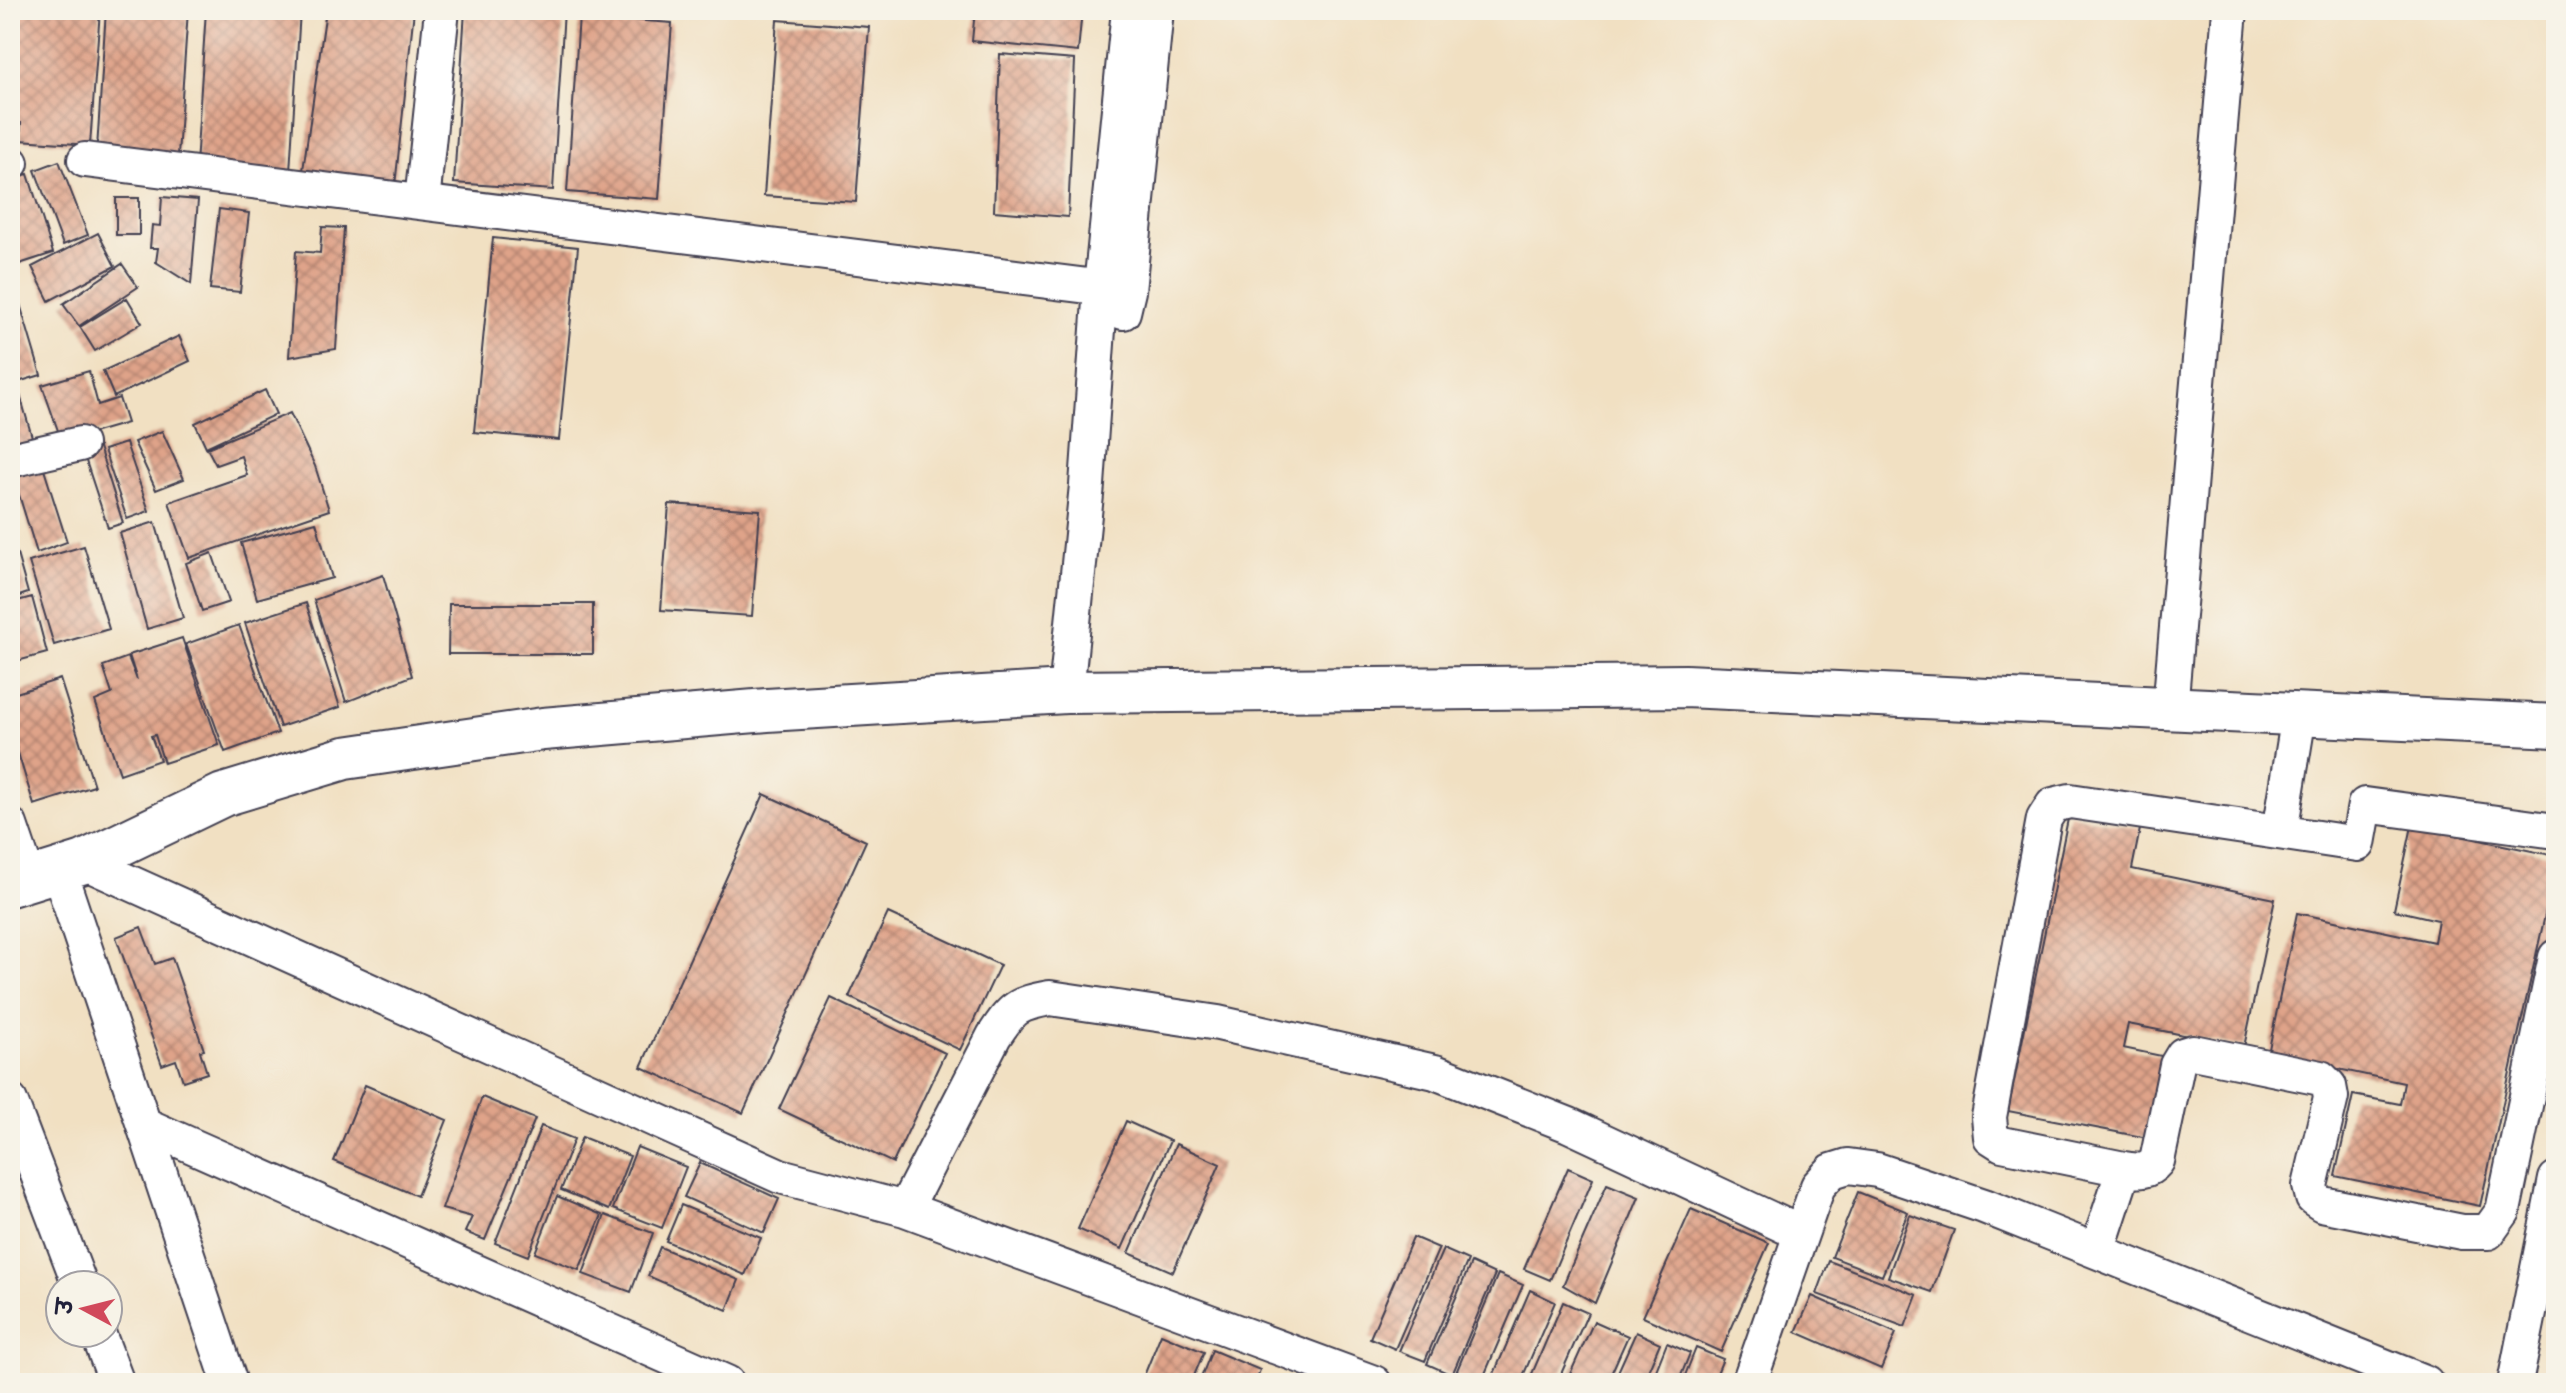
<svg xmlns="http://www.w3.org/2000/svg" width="2566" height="1393" viewBox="0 0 2566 1393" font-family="'Shantell Sans','Playpen Sans Deva',sans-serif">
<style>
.building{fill:url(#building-cross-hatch)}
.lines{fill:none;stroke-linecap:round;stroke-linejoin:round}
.minor-casing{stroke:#413e4f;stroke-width:38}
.tertiary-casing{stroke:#413e4f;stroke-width:46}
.minor{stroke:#fff;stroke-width:34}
.tertiary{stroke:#fff;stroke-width:42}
</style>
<defs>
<pattern id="building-cross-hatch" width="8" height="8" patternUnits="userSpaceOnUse" patternTransform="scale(2)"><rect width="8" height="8" fill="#dfa389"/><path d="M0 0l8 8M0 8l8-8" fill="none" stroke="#b48471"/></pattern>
</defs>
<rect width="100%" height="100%" fill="#f7f3e8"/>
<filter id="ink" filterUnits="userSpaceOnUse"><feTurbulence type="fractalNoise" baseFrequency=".0125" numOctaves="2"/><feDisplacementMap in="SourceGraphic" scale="16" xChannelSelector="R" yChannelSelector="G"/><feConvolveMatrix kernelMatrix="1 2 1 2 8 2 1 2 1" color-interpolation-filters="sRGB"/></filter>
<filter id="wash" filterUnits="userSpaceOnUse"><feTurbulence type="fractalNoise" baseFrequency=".006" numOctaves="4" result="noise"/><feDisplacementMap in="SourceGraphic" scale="32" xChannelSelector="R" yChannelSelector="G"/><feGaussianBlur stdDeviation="1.8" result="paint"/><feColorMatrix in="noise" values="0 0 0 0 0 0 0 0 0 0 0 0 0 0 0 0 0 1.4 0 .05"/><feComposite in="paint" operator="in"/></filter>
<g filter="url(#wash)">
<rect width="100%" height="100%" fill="#f1e0c2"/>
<g id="blocks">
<path class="building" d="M10 10H100L90 145 20 140 21 123 10 122Z
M106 10H188L178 155 97 149Z
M206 10H300L290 172 196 166Z
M326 10H414L395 186 302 177Z
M465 10H564L553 190 454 183Z
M975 10H1082L1078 52 972 41Z
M579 16 672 23 659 199 567 192Z
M777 20 869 27 856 202 764 196Z
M1000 54 1075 60 1068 217 994 211Z
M59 161 88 235 63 245 35 170Z
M28 174 53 253 10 267V179Z
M162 197 198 200 191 284 156 262 158 248H150L152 225 160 226Z
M116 198H139V235H116Z
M219 209 249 213 240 292 210 289Z
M322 227 344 228 336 349 289 357 296 251 320 253Z
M98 233 115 266 49 301 32 267Z
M493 238 578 247 559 440 474 432Z
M122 264 138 287 79 326 63 304Z
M17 294 41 375 18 382 10 355V296Z
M127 298 142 323 95 351 80 327Z
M179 336 190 361 114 397 103 371Z
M89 371 98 405 119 398 127 423 62 442 42 385Z
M265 390 276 414 206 447 195 423Z
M20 395 34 444 14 450 10 434V398Z
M290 413 315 466 329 510 189 558 169 502 247 475 241 456 216 465 207 448Z
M162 431 184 479 156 490 134 442Z
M126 443 149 511 127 519 104 450Z
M99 447 123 523 108 528 83 452Z
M41 460 67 542 37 553 11 469Z
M669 504 760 510 752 616 661 610Z
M155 522 183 618 147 629 120 533Z
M316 522 332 578 257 599 241 543Z
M13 540 28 593 10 599V541Z
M84 546 109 629 54 645 29 562Z
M212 553 229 602 202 611 186 563Z
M383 575 412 676 346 702 314 600Z
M32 597 47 653 10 663V603Z
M306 603 340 707 280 727 245 623Z
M449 604H593V654H448Z
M239 625 278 733 225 752 186 644Z
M182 638 219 745 164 763 155 735 151 736 160 760 120 774 95 701 112 694 103 666 128 657 137 680 129 655Z
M60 679 94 786 34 805 10 727V695Z
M764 794 866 841 743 1113 641 1067Z
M2069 814 2140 829 2132 869 2275 899 2244 1047 2128 1024 2123 1048 2171 1058 2153 1139 2008 1111Z
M2412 826 2556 856V866L2480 1206 2335 1176 2353 1095 2400 1104 2404 1083 2268 1054 2297 913 2434 942 2438 920 2394 910Z
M888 913 1000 965 960 1050 849 997Z
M141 927 155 964 172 958 204 1050 200 1051 207 1073 183 1081 176 1060 162 1065 116 937Z
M831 998 945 1053 893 1163 779 1109Z
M365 1085 447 1120 417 1196 334 1161Z
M482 1097 535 1119 485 1240 465 1232 472 1217 442 1209Z
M1126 1121 1170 1141 1122 1249 1078 1229Z
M541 1126 574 1139 528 1256 495 1243Z
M582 1137 630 1156 609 1210 561 1190Z
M1176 1144 1220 1164 1173 1272 1129 1253Z
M637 1147 686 1167 662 1228 613 1209Z
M700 1163 779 1199 764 1233 684 1197Z
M1568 1168 1593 1179 1550 1280 1524 1269Z
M1607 1184 1639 1197 1595 1303 1563 1285Z
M1858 1192 1908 1212 1882 1276 1832 1257Z
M557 1196 602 1215 579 1270 535 1253Z
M681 1205 761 1238 745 1275 666 1241Z
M1691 1209 1769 1243 1721 1352 1643 1317Z
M605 1215 653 1233 631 1292 583 1274Z
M1910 1215 1954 1230 1932 1292 1888 1277Z
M1413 1237 1439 1248 1395 1349 1370 1338Z
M660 1247 739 1280 727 1310 648 1276Z
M1443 1249 1468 1260 1425 1361 1399 1351Z
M1829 1261 1917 1295 1905 1327 1817 1294Z
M1471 1263 1495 1274 1452 1375 1427 1364Z
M1498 1274 1523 1285 1481 1383H1472L1455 1375Z
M1530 1290 1555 1302 1520 1383H1490Z
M1812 1296 1896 1333 1881 1369 1796 1332Z
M1563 1302 1588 1313 1557 1383H1528Z
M1594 1321 1628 1336 1607 1383H1566Z
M1636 1332 1660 1343 1643 1383H1613Z
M1161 1334 1204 1352 1191 1383H1141Z
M1667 1343 1690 1353 1678 1383H1651Z
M1696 1348 1723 1359 1713 1383H1682Z
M1212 1350 1260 1370 1255 1383H1199Z"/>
</g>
</g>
<g filter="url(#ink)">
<use href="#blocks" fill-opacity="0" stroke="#413e4f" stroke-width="2"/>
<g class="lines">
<defs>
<path id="minor" d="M85 160 1128 291
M10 163H11
M422 202 442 10
M1123 312 1128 291 1156 10
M10 460 80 444
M1066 692 1087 485 1101 287 1129 10
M2170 709 2230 10
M10 825 28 878
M2556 831 2365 805 2358 844 2070 801 2053 805 2044 819 1989 1117 1991 1137 2002 1144 2124 1169C2138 1171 2147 1173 2157 1161L2177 1065 2183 1055 2193 1052 2321 1078 2329 1086 2331 1097 2310 1186 2313 1198 2322 1204 2462 1232H2488L2503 1211 2556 957
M2280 832 2299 715
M84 862 780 1176 905 1209 1374 1383
M59 871 230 1383
M10 1101 80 1285
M145 1125 727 1383
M905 1209 994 1036C1013 1007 1017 1004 1050 998L1218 1023 1435 1072 1569 1125 1800 1233
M2097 1251 2124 1169
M98 1333 117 1383
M1749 1383 1818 1186 1832 1171 1848 1166 1877 1170 1984 1206 2426 1383
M2515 1383 2556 1179"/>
<path id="tertiary" d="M10 885 84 862 223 795 345 758 543 729 767 710 1066 692 1685 686 2556 726"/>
</defs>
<use href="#minor" class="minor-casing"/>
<use href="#tertiary" class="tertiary-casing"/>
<use href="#minor" class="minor"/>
<use href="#tertiary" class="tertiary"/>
</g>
</g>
<rect width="2566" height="1393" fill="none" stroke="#f7f3e8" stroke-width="40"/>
<g transform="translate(84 1309) rotate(277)"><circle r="38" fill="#f7f3e8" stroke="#a29fa3" stroke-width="2"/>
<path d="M0-6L14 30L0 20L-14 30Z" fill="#d1495b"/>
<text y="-12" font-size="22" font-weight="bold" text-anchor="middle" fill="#22223b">उ</text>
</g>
</svg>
